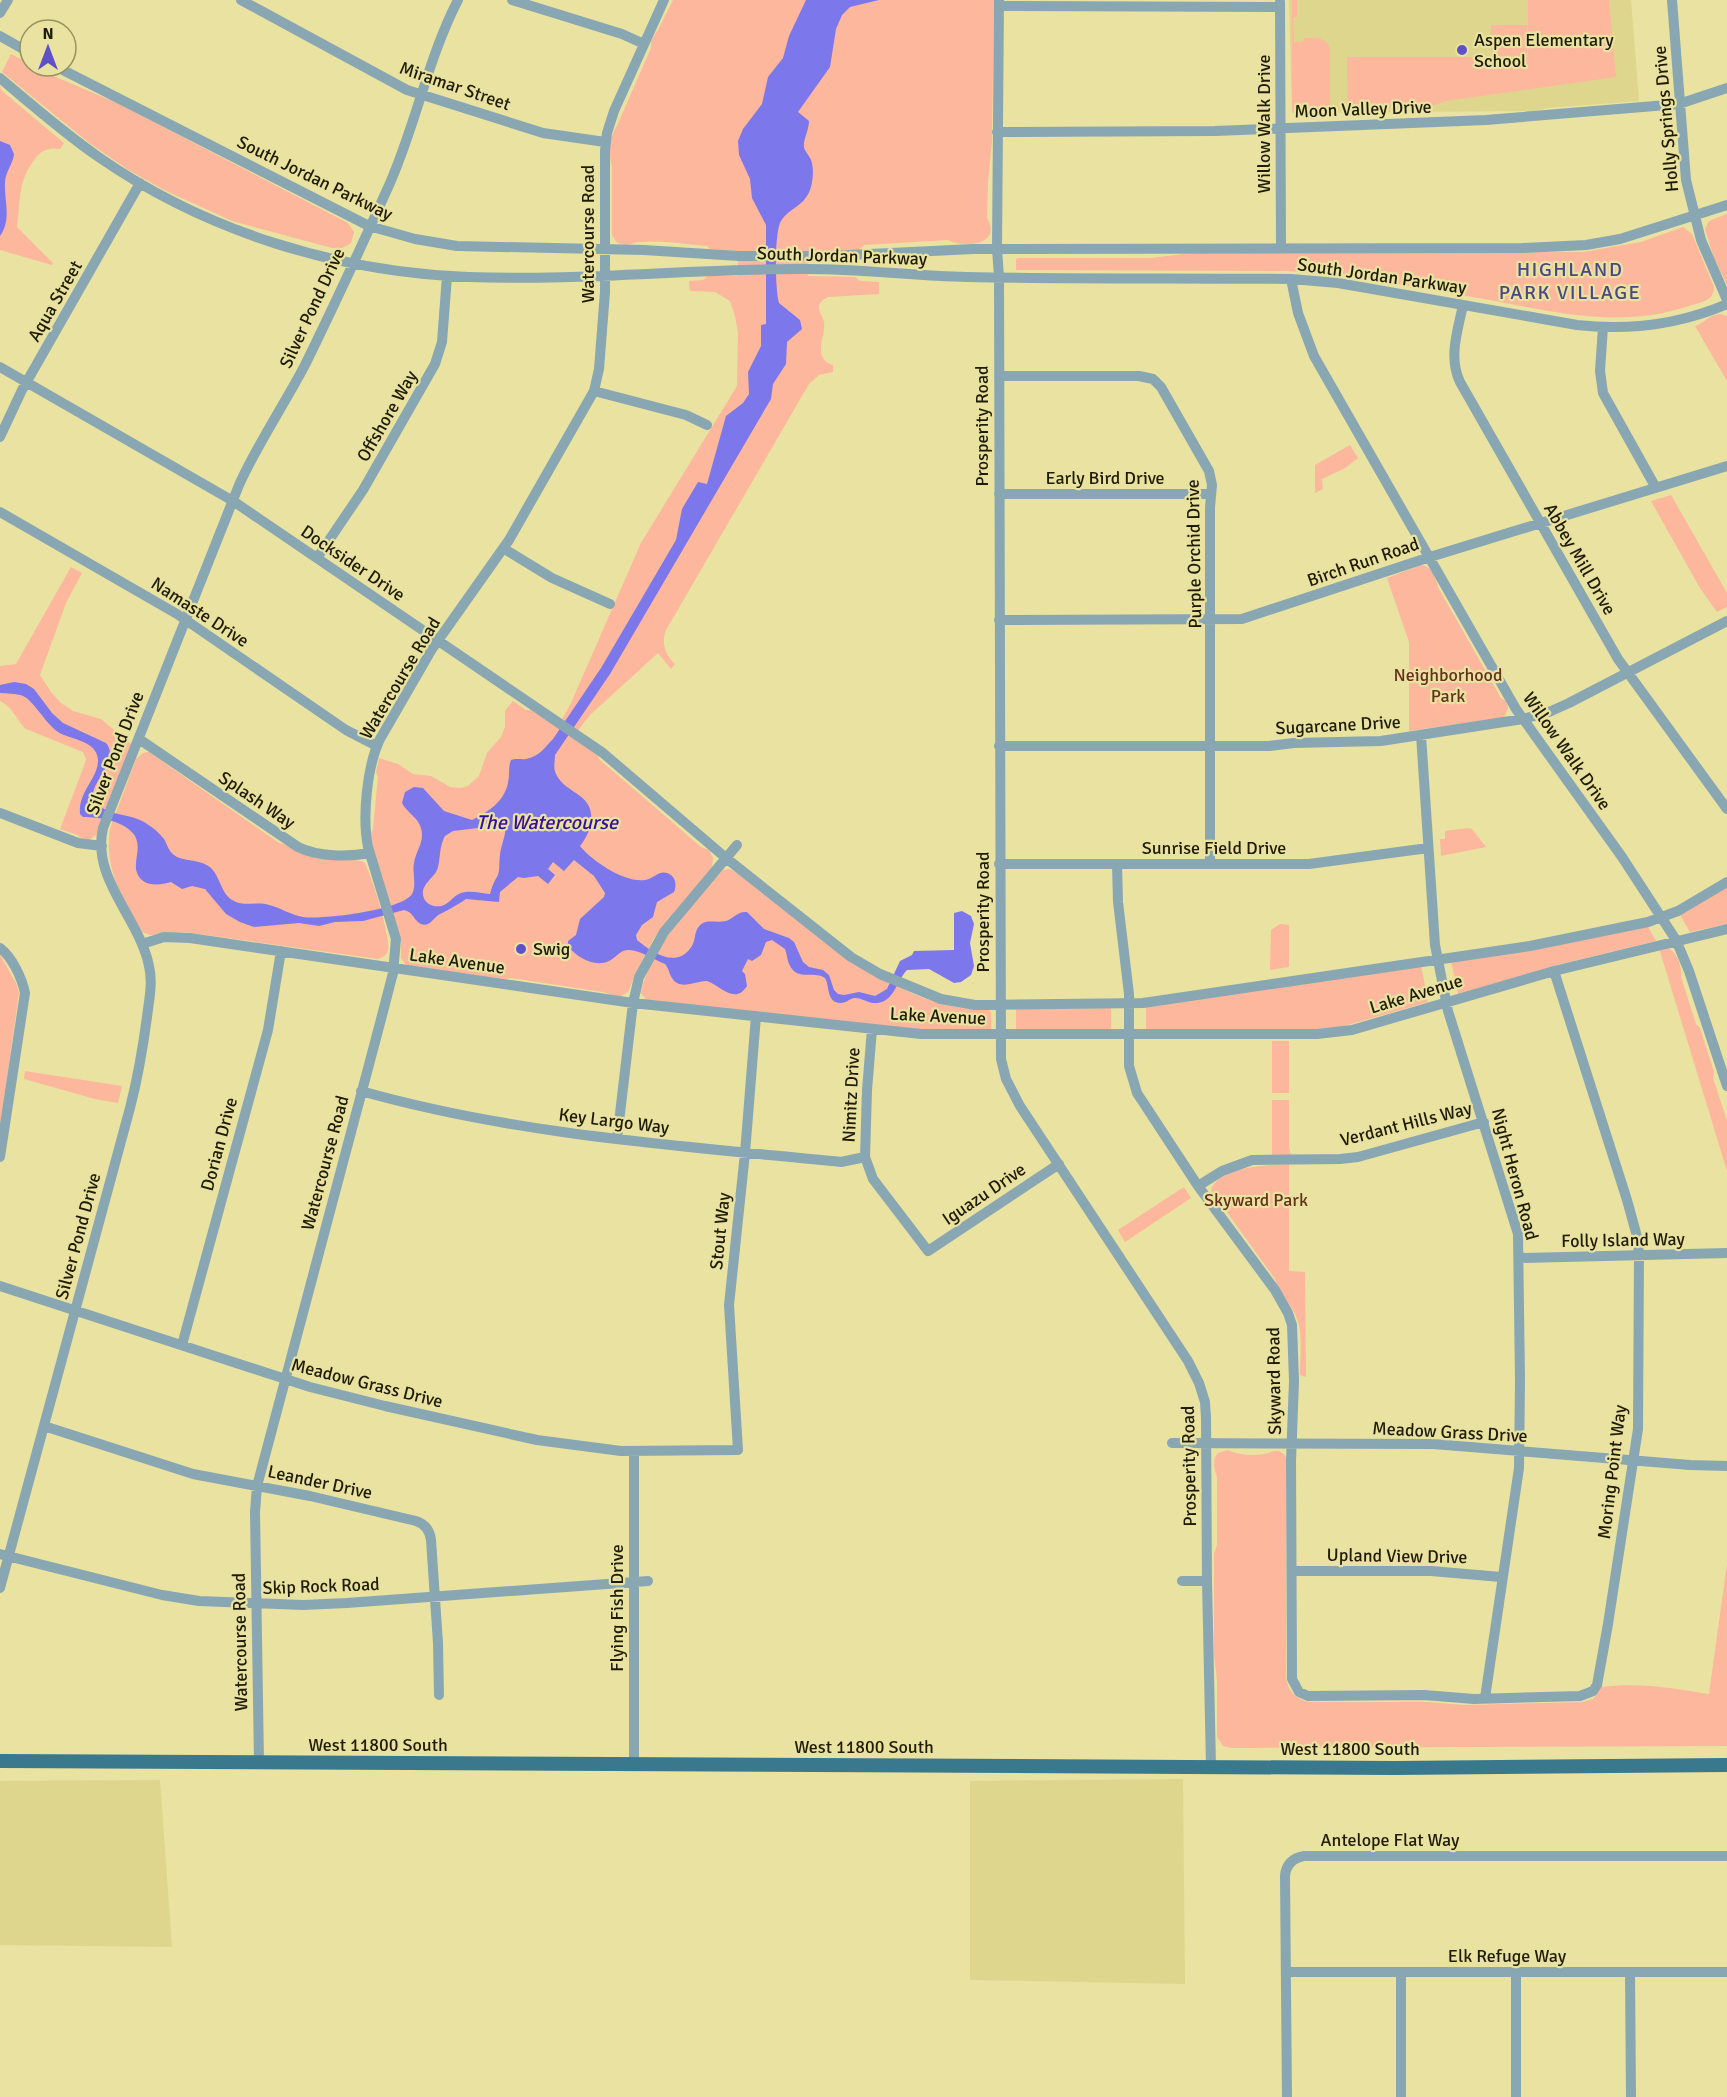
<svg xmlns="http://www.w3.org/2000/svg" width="1727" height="2097" viewBox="0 0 1727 2097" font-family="Signika,sans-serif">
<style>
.built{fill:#dfd68d}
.green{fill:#fcb79c}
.water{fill:#7c77ea;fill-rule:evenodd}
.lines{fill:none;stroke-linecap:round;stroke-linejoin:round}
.minor{stroke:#88a7b3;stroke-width:10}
.major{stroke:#39788d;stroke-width:14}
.poi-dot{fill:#5c51c9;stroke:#e9e2a0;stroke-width:2}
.labels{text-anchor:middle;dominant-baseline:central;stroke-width:4.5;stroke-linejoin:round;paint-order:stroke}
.poi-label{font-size:18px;fill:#1e1b02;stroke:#e9e2a0;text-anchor:start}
.street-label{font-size:18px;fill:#1e1b02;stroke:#e9e2a0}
.park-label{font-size:18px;fill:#63311c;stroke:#e9e2a0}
.neighbourhood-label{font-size:20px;letter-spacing:1.5px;fill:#494785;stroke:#e9e2a0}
.water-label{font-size:20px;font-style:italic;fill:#360e9c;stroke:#e9e2a0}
</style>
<rect width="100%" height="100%" fill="#e9e2a0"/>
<path class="built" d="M1289 0H1631L1639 101 1548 108 1531 112 1525 111 1292 113Z
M1183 1779 1185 1984 970 1980V1781Z
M160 1780 172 1947 0 1945V1781Z"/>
<path class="green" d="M673 0H994L992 141 988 182 987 218C1003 246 963 248 948 240L864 245 859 250 808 252V276L855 277 860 281 879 282V294L828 297C824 299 819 302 819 307 819 312 823 317 824 322 826 337 811 358 833 365V372L819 375 809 384 666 630C661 643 665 655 675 664L671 669 658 653 590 715 573 737 598 756 599 759 701 847 709 850 713 858 712 867 654 938 637 970 628 992 619 997 603 992 511 978 504 980 406 965 401 958V940L373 849 371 833 373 829 378 777 376 772 379 758 398 764 413 774 431 776 450 787 460 788 468 786 479 776 487 753 501 737 505 727V711L513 701 526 710H531L558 727 571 703 641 543 737 386 738 333 735 316 730 301 715 292 690 291 689 281 703 280 708 276H738V251L710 249 707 246C685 244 662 240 639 242 633 242 629 247 621 244 616 243 614 239 612 234V166C608 155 610 135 617 126L651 48V41L659 28Z
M1292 0H1297V17H1293L1294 42H1303L1304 38C1315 38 1325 36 1330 48V108L1326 113 1295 114 1292 112Z
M1528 0H1609L1616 77 1446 101 1428 107 1353 111 1348 107 1347 57H1528Z
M1491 25H1527V56H1491Z
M11 54 30 64V66H34L58 78 117 103 348 223 354 232 351 243 342 248H332L232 221 164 190 127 169 88 142 2 72Z
M0 85 1 90 64 143 60 149C49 147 41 150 35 159 17 182 21 200 17 227L53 263 52 265 0 250Z
M1727 214V285L1714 258 1705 229 1709 221Z
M1683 227 1692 234 1714 287C1714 300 1703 302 1692 305 1618 330 1557 312 1484 299 1429 289 1375 280 1321 270L1315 273 1288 271 1016 270V259L1018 258H1150L1192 253 1583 252 1641 242Z
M1720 314 1727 316V381L1695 326C1705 323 1708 315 1720 314Z
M1350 445 1358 458 1345 468 1322 479 1323 489 1315 493V465Z
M1671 495 1727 593V607L1717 612 1700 588 1651 501Z
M1421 565C1434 567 1435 578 1439 589L1501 698 1506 701 1508 708 1504 718 1409 731V642L1387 578Z
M71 567 82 573 66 603 40 675 51 692 61 703 73 711 101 719 132 745 97 834 89 840 80 838 78 835 60 829 84 766 86 759 83 752 26 729C15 719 15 709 0 701V666L16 664Z
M149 752 279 843 364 862C371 872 391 939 388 950 387 955 383 957 378 959L185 932 150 935 142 932C122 902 104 866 110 829L136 759 143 753Z
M1468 828 1472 829 1486 847 1441 856 1440 839H1445V831Z
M729 869C746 875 763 892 778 903 841 950 905 1010 989 1010L991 1013V1030L945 1032 647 1001 641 993C651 945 692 906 723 870Z
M1727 884V924L1690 932 1679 913Z
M1280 924 1289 925V967L1270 970 1271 930Z
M1647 925 1656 941 1561 964 1458 994 1451 961Z
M1667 947C1677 953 1682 966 1681 977L1696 1024 1700 1028 1714 1072 1713 1078 1727 1121V1171L1659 948Z
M0 955 16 983 19 993 0 1126Z
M1421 965 1428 1002 1341 1027 1315 1029 1146 1030V1006Z
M1111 1008V1030L1016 1031V1009Z
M1272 1041H1289V1093H1272Z
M25 1071 122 1086 118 1103 95 1099 24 1079Z
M1272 1100H1289V1147L1291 1155H1272Z
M1289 1164V1271L1305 1272 1306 1377 1300 1375C1300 1356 1304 1329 1294 1312 1288 1301 1278 1291 1275 1279L1211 1190C1219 1166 1268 1165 1289 1164Z
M1184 1187 1191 1198 1125 1242 1118 1230Z
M1228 1450C1237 1455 1254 1456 1264 1454 1273 1452 1279 1447 1286 1457V1676C1287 1690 1295 1700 1310 1702H1428L1464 1705 1583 1702 1593 1699 1602 1687C1638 1682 1673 1688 1709 1694L1727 1564V1746L1231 1748 1223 1746 1217 1737V1680L1214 1654V1554L1217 1545V1477C1214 1469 1212 1460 1218 1453Z"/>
<path class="water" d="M806 0H879L850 7 842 15 836 29 830 67 798 112 809 121C809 130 803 140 804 147 805 152 809 155 811 160 814 168 813 179 811 187 805 207 790 207 781 221 774 232 775 290 779 303L800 320 802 329 787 342 786 364 773 384 771 399 610 674 555 755C555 762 553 768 556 774 561 785 571 789 580 796 598 809 592 831 580 846 592 861 625 883 645 880 653 879 659 870 667 873 676 876 677 885 674 892L657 902 653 917 642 925 636 935 637 940C654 954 679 970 693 944 696 937 694 928 703 923 709 920 718 923 726 921 734 918 738 911 747 912L764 929 789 938 794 942 803 962 809 967 823 970 829 975 834 990 838 994 844 995 859 992 875 996 887 989 900 961 912 955 914 951 954 950V913L962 911 971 916 974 924 970 943 974 966 971 975 961 982 954 983 929 969 907 970C897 980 894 1002 877 1003 869 1004 861 997 854 998 849 999 846 1003 841 1003 826 1003 830 986 825 978 813 970 797 982 789 964 787 959 787 954 785 949L772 940 766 942 761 955 752 961 748 959 742 971 745 974 747 986C735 1005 721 986 707 981 695 981 680 991 672 978 669 973 669 969 665 964 655 960 641 951 630 950 620 949 617 957 609 961 595 968 576 957 568 946V941L576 935 580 919 604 897 605 893 594 876 574 860 564 871 553 862 548 869 555 875 548 884 538 876 524 878 518 877 500 892 499 902 466 899C457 905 450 909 440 914 433 918 429 929 419 923 413 918 413 912 404 910L363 921 335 922 319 926 299 923 254 927 240 922 226 914 205 889 192 886 182 889 171 882C158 886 139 887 136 869 135 857 141 848 135 836 126 821 99 817 83 817L80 814C78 791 99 778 98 759 96 740 71 740 58 732 46 724 33 700 23 696 16 693 7 694 0 693V685L14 682 26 684 34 689 52 713 63 723 106 743C123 763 80 788 97 804 111 817 132 813 147 824 154 828 159 833 164 839 168 846 169 853 177 857 188 862 201 859 211 868 221 878 221 895 234 901 245 907 258 901 269 905 281 908 291 915 303 917 321 920 403 910 412 894 417 885 412 873 414 863 416 850 425 842 421 828 418 817 407 813 402 803L405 792 414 787 423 788 444 811 472 820C488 812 504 802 508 783 510 775 508 767 511 760 517 758 521 760 526 759 539 757 546 746 553 739L601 668 676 540 682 509 698 482 707 484 726 416 743 403 749 394 748 372 761 346V325L766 324V225L752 198 750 179 739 155 738 141 743 129 762 104 768 77 783 58 789 36ZM496 818 505 821C508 832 501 844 500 855 499 862 500 869 498 875 494 882 492 886 490 894 481 893 470 890 461 893 455 895 452 900 446 904 437 910 421 904 423 891 424 884 432 878 436 872 441 865 438 848 445 836L453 831 478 828Z
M0 141 10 145 14 154C13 164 5 172 5 183 4 201 12 219 0 236Z"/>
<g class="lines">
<path class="minor" d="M241 0 407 90 543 133 605 142
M512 0 622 34 644 44
M999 0 997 249 999 277 1001 1059 1006 1079 1020 1106 1188 1361 1199 1383 1205 1402 1206 1418 1207 1581 1211 1766
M1672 0 1686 180 1701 240 1727 300
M1280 2 1281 247
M999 6 1280 7
M0 13 8 0
M0 36 30 53
M55 66 369 226 415 239 457 246 644 250 739 256H829L973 249 1523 248 1586 245 1620 239 1727 205
M0 78C33 106 65 134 100 158 207 232 338 272 468 277 578 281 688 269 799 269 855 268 911 276 967 277 1075 279 1183 278 1291 279L1338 283 1577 325C1630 331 1678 325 1727 304
M997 132 1215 131 1486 120 1679 104 1727 88
M1291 279 1298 313 1314 356 1516 709 1622 857 1676 940 1689 971 1727 1086
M1463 305C1458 330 1448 357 1460 382L1618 659 1727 809
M1603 327 1600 371 1603 393 1656 488
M0 367 233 501 603 753 726 858 851 957 880 974 941 999 975 1005 1143 1003 1422 962 1530 946 1648 922 1678 911 1727 882
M999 376H1139L1153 379 1161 387 1209 471 1212 485 1210 507V864
M594 391 686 415 707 425
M0 437 22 390 140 183
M999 494H1211
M0 512 177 614 346 730 377 746
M503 548 552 578 610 604
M317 558 363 490 435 364 442 342 447 276
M999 620 1242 619 1430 557 1727 466
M1421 735 1435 945 1448 1011 1518 1234 1520 1381 1519 1468 1485 1698
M139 739 298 847C318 857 348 857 370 853
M999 746H1269L1294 743 1381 741 1523 719 1549 712 1569 703 1727 621
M0 813 78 843 102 846
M999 864H1309L1428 848
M1117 864 1118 902 1129 994V1066L1137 1093 1198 1186 1275 1290 1288 1313 1292 1325 1294 1381 1291 1461 1292 1679 1299 1692 1308 1696 1424 1695 1474 1699 1580 1696 1593 1691 1597 1685 1608 1624 1638 1429 1639 1256 1638 1240 1627 1200 1554 971
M142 944 164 937 190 938 633 1003 921 1034H1317L1352 1030 1554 971 1727 929
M0 948C12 957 22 978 25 993L0 1157
M872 1029 867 1090 865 1157 873 1179 928 1251 1059 1164
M361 1091C517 1135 681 1146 841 1162L865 1157
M617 1139 633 1003 639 977 664 932 737 845
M1198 1186 1222 1171 1252 1160 1340 1159 1358 1157 1484 1122
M1519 1258 1727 1253
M0 1286 310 1387 385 1406 537 1440 621 1451 738 1450 729 1305 745 1153 756 1016
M182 1345 268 1030 281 951
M44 1426 193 1474 310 1496 416 1521C425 1524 430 1531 431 1540L438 1643 439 1695
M1172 1443 1433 1444 1690 1465 1727 1466
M0 1554 162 1595 199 1601 303 1605 347 1603 648 1581
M1292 1571H1431L1501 1577
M1182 1581H1207
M0 1588 130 1108C138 1077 143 1047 147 1017 149 1000 153 983 149 966 140 919 91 879 103 828L239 485C258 443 284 405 305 365 334 306 363 243 390 183 416 124 428 58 458 0
M259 1762 255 1512 257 1486 379 1027 393 973 396 939 368 847C362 817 367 766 380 739L432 649 509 540 594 391 599 369 605 292V151L607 133 614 111 664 0
M634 1765V1451
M1286 1972H1727
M1401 1972V2097
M1516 1972V2097
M1630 1972 1631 2097
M1287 2097 1285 1876C1286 1864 1293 1858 1304 1856H1727"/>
<path class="major" d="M0 1761 1395 1768 1727 1765"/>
</g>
<g class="poi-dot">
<circle cx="1462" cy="50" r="6"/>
<circle cx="521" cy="949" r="6"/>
</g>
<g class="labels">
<g class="poi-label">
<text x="1474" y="40">Aspen Elementary<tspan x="1474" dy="21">School</tspan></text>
<text x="533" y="949">Swig</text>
</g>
<g class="street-label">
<text transform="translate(455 86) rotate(19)">Miramar Street</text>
<text transform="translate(1363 109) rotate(-2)">Moon Valley Drive</text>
<text transform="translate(1666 119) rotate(-95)">Holly Springs Drive</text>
<text transform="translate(1264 124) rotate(-90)">Willow Walk Drive</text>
<text transform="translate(315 178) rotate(26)">South Jordan Parkway</text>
<text transform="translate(588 234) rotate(-90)">Watercourse Road</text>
<text transform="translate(842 256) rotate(2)">South Jordan Parkway</text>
<text transform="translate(1382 276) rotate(8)">South Jordan Parkway</text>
<text transform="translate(55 301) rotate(-60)">Aqua Street</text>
<text transform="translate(312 308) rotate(-65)">Silver Pond Drive</text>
<text transform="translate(387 416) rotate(-60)">Offshore Way</text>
<text transform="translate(982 426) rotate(-90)">Prosperity Road</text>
<text x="1105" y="478">Early Bird Drive</text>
<text transform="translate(1194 554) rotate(-91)">Purple Orchid Drive</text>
<text transform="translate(1580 559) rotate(60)">Abbey Mill Drive</text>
<text transform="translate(1363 562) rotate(-19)">Birch Run Road</text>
<text transform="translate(353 563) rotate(34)">Docksider Drive</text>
<text transform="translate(200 612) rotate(33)">Namaste Drive</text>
<text transform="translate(400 678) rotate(-59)">Watercourse Road</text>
<text transform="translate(1338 725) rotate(-3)">Sugarcane Drive</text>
<text transform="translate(1567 751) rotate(55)">Willow Walk Drive</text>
<text transform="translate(115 753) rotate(-69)">Silver Pond Drive</text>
<text transform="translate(257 800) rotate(34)">Splash Way</text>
<text x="1214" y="848">Sunrise Field Drive</text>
<text transform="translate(983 912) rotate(-90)">Prosperity Road</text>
<text transform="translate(457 961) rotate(8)">Lake Avenue</text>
<text transform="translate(1416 994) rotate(-17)">Lake Avenue</text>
<text transform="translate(938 1016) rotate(3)">Lake Avenue</text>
<text transform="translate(851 1095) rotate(-87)">Nimitz Drive</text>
<text transform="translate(614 1121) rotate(7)">Key Largo Way</text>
<text transform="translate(1406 1124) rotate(-14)">Verdant Hills Way</text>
<text transform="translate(219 1144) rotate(-75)">Dorian Drive</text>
<text transform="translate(325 1163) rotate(-75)">Watercourse Road</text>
<text transform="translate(1515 1174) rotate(75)">Night Heron Road</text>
<text transform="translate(984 1194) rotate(-34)">Iguazu Drive</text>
<text transform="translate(720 1231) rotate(-84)">Stout Way</text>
<text transform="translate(78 1236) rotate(-75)">Silver Pond Drive</text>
<text transform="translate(1623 1240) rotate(-1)">Folly Island Way</text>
<text transform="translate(1274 1381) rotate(-91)">Skyward Road</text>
<text transform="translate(367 1383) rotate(14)">Meadow Grass Drive</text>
<text transform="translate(1450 1432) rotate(3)">Meadow Grass Drive</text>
<text transform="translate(1189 1466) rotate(-91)">Prosperity Road</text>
<text transform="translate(1612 1472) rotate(-83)">Moring Point Way</text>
<text transform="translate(320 1482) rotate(12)">Leander Drive</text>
<text transform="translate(1397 1556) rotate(1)">Upland View Drive</text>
<text transform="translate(321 1586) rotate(-2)">Skip Rock Road</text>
<text transform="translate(617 1608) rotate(-90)">Flying Fish Drive</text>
<text transform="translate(240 1642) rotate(-91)">Watercourse Road</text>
<text x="378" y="1745">West 11800 South</text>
<text x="864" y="1747">West 11800 South</text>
<text x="1350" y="1749">West 11800 South</text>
<text x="1390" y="1840">Antelope Flat Way</text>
<text x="1507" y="1956">Elk Refuge Way</text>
</g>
<g class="park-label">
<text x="1448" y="675">Neighborhood<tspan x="1448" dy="21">Park</tspan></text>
<text x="1256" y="1200">Skyward Park</text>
</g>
<g class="neighbourhood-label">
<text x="1570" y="269">HIGHLAND<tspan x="1570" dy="23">PARK VILLAGE</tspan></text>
</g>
<g class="water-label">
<text x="547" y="822">The Watercourse</text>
</g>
</g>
<g transform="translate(48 48)"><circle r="28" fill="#e9e2a0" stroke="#989261" stroke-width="1.5"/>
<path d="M0-4.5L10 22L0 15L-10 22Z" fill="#5c51c9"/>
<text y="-9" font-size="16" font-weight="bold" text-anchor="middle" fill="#1e1b02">N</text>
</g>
</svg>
